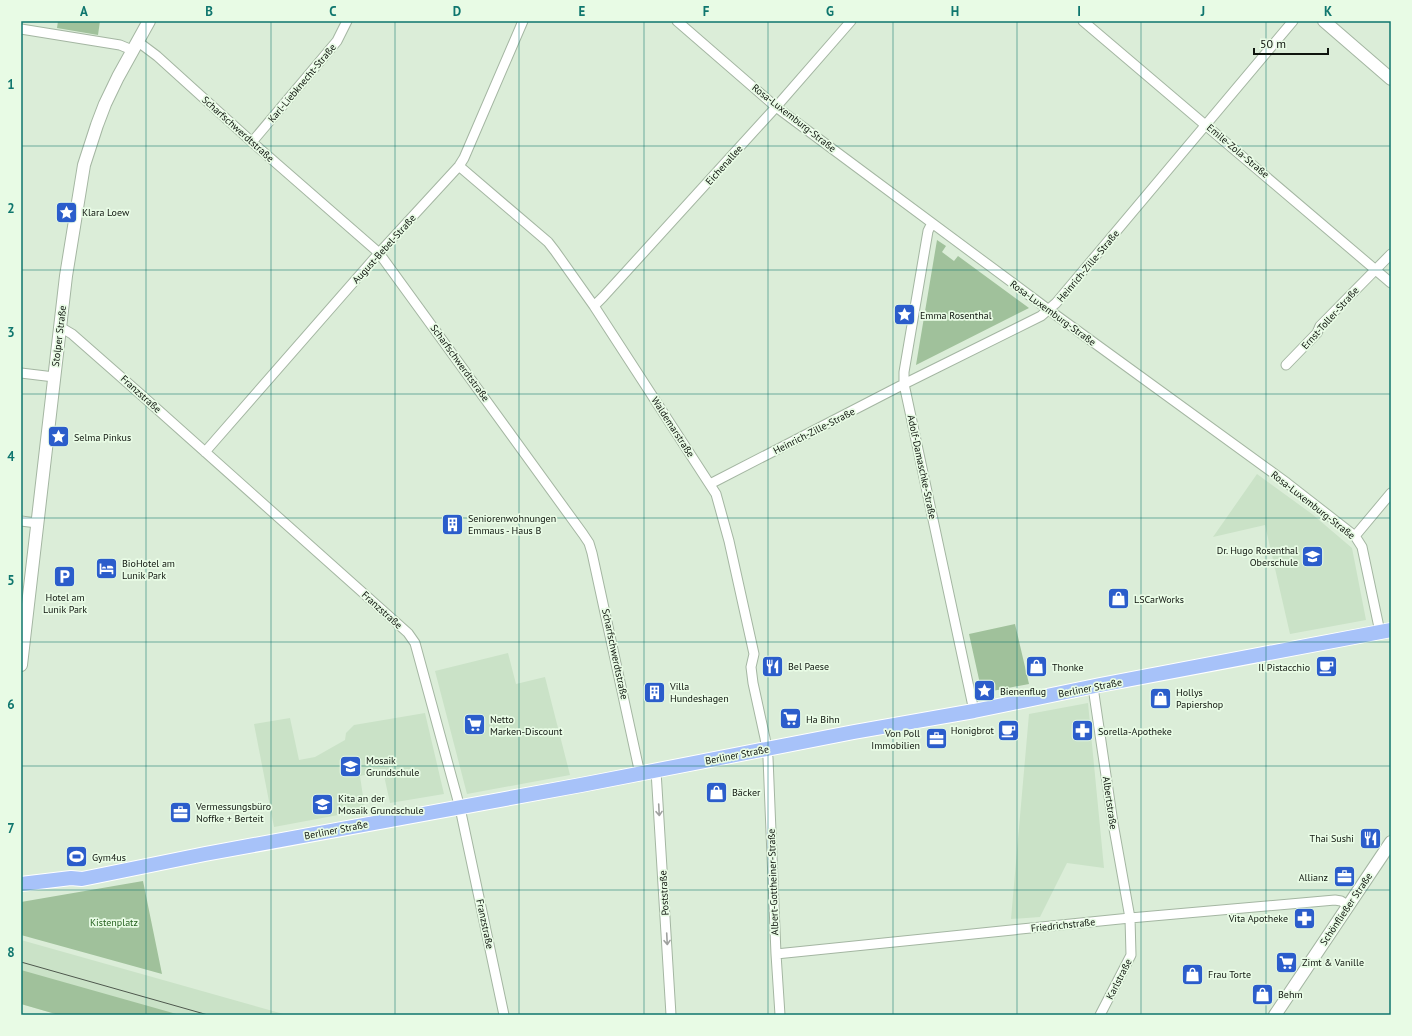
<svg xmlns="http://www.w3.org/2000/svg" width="1412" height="1036" viewBox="0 0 1412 1036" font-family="'PT Sans',sans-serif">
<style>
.built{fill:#cae2c7}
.green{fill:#a0c19b}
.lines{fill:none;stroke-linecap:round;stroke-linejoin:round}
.minor-casing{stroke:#a4b6a2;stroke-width:11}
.secondary-casing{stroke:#a4b6a2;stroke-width:14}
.primary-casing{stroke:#fff;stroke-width:16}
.minor{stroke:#fff;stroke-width:9}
.secondary{stroke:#fff;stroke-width:12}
.primary{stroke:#a7c2f9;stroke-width:14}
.tram{stroke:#4e584d;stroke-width:1}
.oneway{stroke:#9fa19f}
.grid{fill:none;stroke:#0f766e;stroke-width:1;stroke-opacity:0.55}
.labels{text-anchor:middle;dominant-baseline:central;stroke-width:3.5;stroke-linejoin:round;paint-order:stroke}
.street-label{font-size:10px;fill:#0f150e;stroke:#e8fbe5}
.poi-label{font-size:10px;fill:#0f150e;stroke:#e8fbe5;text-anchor:start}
.park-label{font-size:10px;fill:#276321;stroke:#e8fbe5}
.neatline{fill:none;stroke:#0f766e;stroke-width:1.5}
.grid-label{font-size:13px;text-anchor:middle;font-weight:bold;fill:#0f766e}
</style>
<rect width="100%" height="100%" fill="#dbedd8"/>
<path class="built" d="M1257 474 1312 514 1352 548 1366 620 1290 634 1265 525 1213 537Z
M508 653 516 684 545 677 570 775 467 794 435 671Z
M1088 703 1104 868 1067 863 1040 917 1011 919 1029 714Z
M425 713 444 794 390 803 383 771 360 776 365 810 274 827 254 724 290 718 299 760 315 757 345 740 346 733 354 725Z
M21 940 163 980 287 1015H59L21 1004Z"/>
<path class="green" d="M58 21H100L98 35 57 28Z
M937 240 946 246 942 252 954 261 958 256 1029 308 916 365Z
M1015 624 1029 684 982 693 969 634Z
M143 881 162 974 21 935V902Z
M21 970 180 1015H59L21 1004Z"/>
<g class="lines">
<defs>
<path id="minor" d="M677 21 776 107 1049 310 1287 483 1355 536 1362 547 1380 632
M1083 21 1391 283
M21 29 120 45 132 50
M137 41 157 56 252 142 379 253 583 534 589 543 592 553 640 774
M252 142 337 41 347 21
M459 166 548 242 555 251 594 306 716 494 729 541 754 654 751 667 753 683 765 738 768 758 776 954 780 1015
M932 223 928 231 904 372V384L974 711
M594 306 603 297 776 107 851 21
M60 327 72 334 138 392 408 633 415 643 460 808 504 1015
M1286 365 1317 333 1320 326 1391 254
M21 373 54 377
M205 452 379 253 459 166 464 158 523 21
M710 484 904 384 1041 316 1056 303 1293 21
M21 521 37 523
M1355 536 1391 493
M1093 687 1113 823 1130 918 1131 955 1100 1015
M656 771 671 1015
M776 954 1130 918 1335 900 1341 901 1349 906"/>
<path id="secondary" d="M1324 21 1391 79
M21 665 66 276 84 165 97 125 105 104 118 77 149 21
M1275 1015 1391 842"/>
<path id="primary" d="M21 884 71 878 82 879 92 877 205 854 581 785 854 732 974 711 1100 685 1391 630"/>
</defs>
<use href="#minor" class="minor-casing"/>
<use href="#secondary" class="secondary-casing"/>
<use href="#primary" class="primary-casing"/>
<use href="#minor" class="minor"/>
<use href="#secondary" class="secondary"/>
<use href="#primary" class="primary"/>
<path class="tram" d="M21 962 208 1015"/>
</g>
<defs><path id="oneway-shaft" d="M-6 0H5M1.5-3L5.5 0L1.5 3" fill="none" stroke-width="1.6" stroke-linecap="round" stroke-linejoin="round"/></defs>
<g class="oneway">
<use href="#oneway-shaft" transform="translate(659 810) rotate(87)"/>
<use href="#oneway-shaft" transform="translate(667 939) rotate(87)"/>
</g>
<path class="grid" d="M146 21V1015M271 21V1015M395 21V1015M519 21V1015M644 21V1015M768 21V1015M893 21V1015M1017 21V1015M1141 21V1015M1266 21V1015M21 146H1391M21 270H1391M21 394H1391M21 518H1391M21 642H1391M21 766H1391M21 890H1391"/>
<defs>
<symbol id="sight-square" viewBox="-11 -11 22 22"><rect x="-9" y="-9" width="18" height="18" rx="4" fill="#2b5dcb" stroke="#e8fbe5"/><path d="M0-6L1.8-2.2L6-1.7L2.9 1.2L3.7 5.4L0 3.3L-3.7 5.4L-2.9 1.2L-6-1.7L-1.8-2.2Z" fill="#fff"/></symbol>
<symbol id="building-square" viewBox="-11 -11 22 22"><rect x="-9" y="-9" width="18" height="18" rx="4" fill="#2b5dcb" stroke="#e8fbe5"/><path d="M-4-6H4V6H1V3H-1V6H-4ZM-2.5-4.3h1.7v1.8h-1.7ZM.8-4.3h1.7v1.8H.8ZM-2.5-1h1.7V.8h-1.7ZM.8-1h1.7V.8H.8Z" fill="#fff"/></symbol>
<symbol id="school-square" viewBox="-11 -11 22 22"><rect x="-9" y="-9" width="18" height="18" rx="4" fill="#2b5dcb" stroke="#e8fbe5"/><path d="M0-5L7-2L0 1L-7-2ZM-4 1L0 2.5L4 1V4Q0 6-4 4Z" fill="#fff"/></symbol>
<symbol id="hotel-square" viewBox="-11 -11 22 22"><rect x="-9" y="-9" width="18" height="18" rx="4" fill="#2b5dcb" stroke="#e8fbe5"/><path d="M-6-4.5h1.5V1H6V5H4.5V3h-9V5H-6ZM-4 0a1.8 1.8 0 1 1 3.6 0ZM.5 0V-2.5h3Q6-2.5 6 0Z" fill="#fff"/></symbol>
<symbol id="parking-square" viewBox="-11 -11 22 22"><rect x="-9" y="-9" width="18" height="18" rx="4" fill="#2b5dcb" stroke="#e8fbe5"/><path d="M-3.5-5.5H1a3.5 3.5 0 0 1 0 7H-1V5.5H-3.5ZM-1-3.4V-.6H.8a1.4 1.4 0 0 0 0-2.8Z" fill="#fff"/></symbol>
<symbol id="shop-square" viewBox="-11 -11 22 22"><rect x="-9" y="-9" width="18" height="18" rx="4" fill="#2b5dcb" stroke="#e8fbe5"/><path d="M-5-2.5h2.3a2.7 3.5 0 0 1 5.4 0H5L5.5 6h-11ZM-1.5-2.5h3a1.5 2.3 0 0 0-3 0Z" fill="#fff"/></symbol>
<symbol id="restaurant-square" viewBox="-11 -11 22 22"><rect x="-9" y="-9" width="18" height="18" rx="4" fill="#2b5dcb" stroke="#e8fbe5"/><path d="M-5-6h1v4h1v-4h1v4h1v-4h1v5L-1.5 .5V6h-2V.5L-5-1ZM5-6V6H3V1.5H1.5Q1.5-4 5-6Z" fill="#fff"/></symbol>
<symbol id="cafe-square" viewBox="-11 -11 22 22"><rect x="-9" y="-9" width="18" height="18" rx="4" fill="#2b5dcb" stroke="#e8fbe5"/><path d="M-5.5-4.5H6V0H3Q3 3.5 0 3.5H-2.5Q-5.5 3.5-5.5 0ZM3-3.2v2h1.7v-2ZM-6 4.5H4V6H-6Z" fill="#fff"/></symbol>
<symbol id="supermarket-square" viewBox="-11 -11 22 22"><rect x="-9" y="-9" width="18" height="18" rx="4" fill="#2b5dcb" stroke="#e8fbe5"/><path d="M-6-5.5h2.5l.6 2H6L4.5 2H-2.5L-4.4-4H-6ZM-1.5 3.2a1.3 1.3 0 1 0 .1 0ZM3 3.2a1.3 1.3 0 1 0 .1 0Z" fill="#fff"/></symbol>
<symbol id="pharmacy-square" viewBox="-11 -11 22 22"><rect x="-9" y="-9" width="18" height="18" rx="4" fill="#2b5dcb" stroke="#e8fbe5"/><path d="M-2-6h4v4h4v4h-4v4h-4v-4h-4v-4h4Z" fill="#fff"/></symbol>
<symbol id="office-square" viewBox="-11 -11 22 22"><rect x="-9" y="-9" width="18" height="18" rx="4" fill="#2b5dcb" stroke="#e8fbe5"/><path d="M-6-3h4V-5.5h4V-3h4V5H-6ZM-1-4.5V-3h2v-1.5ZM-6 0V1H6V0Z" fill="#fff"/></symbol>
<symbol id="stadium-square" viewBox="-11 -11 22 22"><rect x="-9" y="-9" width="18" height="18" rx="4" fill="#2b5dcb" stroke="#e8fbe5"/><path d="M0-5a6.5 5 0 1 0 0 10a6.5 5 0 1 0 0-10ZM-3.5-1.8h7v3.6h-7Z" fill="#fff"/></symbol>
</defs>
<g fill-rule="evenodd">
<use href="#sight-square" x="54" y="200" width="25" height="25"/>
<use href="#sight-square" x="892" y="302" width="25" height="25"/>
<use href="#sight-square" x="46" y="424" width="25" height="25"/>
<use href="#building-square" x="440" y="512" width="25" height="25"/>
<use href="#school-square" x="1300" y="544" width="25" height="25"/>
<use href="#hotel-square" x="94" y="556" width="25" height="25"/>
<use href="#parking-square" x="52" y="564" width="25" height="25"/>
<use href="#shop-square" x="1106" y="586" width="25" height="25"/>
<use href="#restaurant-square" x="760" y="654" width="25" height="25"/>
<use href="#shop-square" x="1024" y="654" width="25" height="25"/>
<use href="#cafe-square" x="1314" y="654" width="25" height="25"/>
<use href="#sight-square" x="972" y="678" width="25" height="25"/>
<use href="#building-square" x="642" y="680" width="25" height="25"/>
<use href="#shop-square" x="1148" y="686" width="25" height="25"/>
<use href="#supermarket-square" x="778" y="706" width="25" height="25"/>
<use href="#supermarket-square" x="462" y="712" width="25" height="25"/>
<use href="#cafe-square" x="996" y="718" width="25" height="25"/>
<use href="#pharmacy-square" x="1070" y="718" width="25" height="25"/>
<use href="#office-square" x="924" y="726" width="25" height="25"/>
<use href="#school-square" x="338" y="754" width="25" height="25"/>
<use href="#shop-square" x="704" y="780" width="25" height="25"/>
<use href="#school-square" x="310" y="792" width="25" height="25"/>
<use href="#office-square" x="168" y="800" width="25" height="25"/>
<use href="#restaurant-square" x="1358" y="826" width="25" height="25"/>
<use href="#stadium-square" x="64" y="844" width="25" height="25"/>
<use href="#office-square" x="1332" y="864" width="25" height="25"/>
<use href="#pharmacy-square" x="1292" y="906" width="25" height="25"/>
<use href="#supermarket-square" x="1274" y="950" width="25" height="25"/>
<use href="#shop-square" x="1180" y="962" width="25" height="25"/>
<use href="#shop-square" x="1250" y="982" width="25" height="25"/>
</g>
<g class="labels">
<g class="street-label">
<text transform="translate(302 83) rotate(-50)">Karl-Liebknecht-Straße</text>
<text transform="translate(794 118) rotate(38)">Rosa-Luxemburg-Straße</text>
<text transform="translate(238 129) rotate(42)">Scharfschwerdtstraße</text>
<text transform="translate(1238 151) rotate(40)">Emile-Zola-Straße</text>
<text transform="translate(724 165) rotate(-48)">Eichenallee</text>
<text transform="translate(384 249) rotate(-48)">August-Bebel-Straße</text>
<text transform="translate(1088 266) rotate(-50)">Heinrich-Zille-Straße</text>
<text transform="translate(1053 313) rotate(36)">Rosa-Luxemburg-Straße</text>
<text transform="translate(1330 318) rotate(-48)">Ernst-Toller-Straße</text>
<text transform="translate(59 336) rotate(-83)">Stolper Straße</text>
<text transform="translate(460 363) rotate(54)">Scharfschwerdtstraße</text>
<text transform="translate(141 394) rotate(42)">Franzstraße</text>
<text transform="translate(673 427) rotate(57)">Waldemarstraße</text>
<text transform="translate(814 431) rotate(-27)">Heinrich-Zille-Straße</text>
<text transform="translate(922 467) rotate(78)">Adolf-Damaschke-Straße</text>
<text transform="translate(1313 505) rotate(38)">Rosa-Luxemburg-Straße</text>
<text transform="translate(382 610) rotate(42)">Franzstraße</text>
<text transform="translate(615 654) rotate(78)">Scharfschwerdtstraße</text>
<text transform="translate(1090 688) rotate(-11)">Berliner Straße</text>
<text transform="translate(737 755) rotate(-11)">Berliner Straße</text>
<text transform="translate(1110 803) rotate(82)">Albertstraße</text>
<text transform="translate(336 830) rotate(-11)">Berliner Straße</text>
<text transform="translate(773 882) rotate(-92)">Albert-Gottheiner-Straße</text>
<text transform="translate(664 893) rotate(-93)">Poststraße</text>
<text transform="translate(1346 909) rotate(-56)">Schönfließer Straße</text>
<text transform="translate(485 924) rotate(78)">Franzstraße</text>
<text transform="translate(1063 925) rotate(-6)">Friedrichstraße</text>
<text transform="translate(1119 979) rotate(-63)">Karlstraße</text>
</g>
<g class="poi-label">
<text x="82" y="212">Klara Loew</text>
<text x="920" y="315">Emma Rosenthal</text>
<text x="74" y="437">Selma Pinkus</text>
<text x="468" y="518">Seniorenwohnungen<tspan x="468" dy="12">Emmaus - Haus B</tspan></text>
<text x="1298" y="550" text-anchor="end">Dr. Hugo Rosenthal<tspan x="1298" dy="12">Oberschule</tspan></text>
<text x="122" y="563">BioHotel am<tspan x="122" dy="12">Lunik Park</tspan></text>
<text x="65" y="597" text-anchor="middle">Hotel am<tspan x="65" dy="12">Lunik Park</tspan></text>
<text x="1134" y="599">LSCarWorks</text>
<text x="788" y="666">Bel Paese</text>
<text x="1052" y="667">Thonke</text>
<text x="1310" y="667" text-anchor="end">Il Pistacchio</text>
<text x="670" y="686">Villa<tspan x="670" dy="12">Hundeshagen</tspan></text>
<text x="1000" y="691">Bienenflug</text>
<text x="1176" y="692">Hollys<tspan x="1176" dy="12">Papiershop</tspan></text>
<text x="490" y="719">Netto<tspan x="490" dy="12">Marken-Discount</tspan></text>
<text x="806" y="719">Ha Bihn</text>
<text x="994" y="730" text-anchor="end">Honigbrot</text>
<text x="1098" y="731">Sorella-Apotheke</text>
<text x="920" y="733" text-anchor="end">Von Poll<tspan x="920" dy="12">Immobilien</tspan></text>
<text x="366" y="760">Mosaik<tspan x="366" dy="12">Grundschule</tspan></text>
<text x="732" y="792">Bäcker</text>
<text x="338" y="798">Kita an der<tspan x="338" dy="12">Mosaik Grundschule</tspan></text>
<text x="196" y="806">Vermessungsbüro<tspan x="196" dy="12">Noffke + Berteit</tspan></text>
<text x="1354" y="838" text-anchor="end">Thai Sushi</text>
<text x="92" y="857">Gym4us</text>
<text x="1328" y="877" text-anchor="end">Allianz</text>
<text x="1288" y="918" text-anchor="end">Vita Apotheke</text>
<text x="1302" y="962">Zimt &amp; Vanille</text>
<text x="1208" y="974">Frau Torte</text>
<text x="1278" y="994">Behm</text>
</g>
<g class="park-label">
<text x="114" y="922">Kistenplatz</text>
</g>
</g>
<rect width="1412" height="1036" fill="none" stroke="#e8fbe5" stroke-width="44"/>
<path d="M1254 48v6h74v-6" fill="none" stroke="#0f150e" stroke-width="2"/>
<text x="1260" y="48" font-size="12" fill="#0f150e" stroke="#e8fbe5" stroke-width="3" paint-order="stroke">50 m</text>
<rect x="22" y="22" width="1368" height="992" class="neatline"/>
<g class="grid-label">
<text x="84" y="16">A</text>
<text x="209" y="16">B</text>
<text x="333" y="16">C</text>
<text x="457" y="16">D</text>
<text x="582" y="16">E</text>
<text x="706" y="16">F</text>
<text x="830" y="16">G</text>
<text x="955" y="16">H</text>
<text x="1079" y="16">I</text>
<text x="1203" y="16">J</text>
<text x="1328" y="16">K</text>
<text x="11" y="89">1</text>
<text x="11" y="213">2</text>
<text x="11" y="337">3</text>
<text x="11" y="461">4</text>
<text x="11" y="585">5</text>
<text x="11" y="709">6</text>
<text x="11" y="833">7</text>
<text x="11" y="957">8</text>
</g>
</svg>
